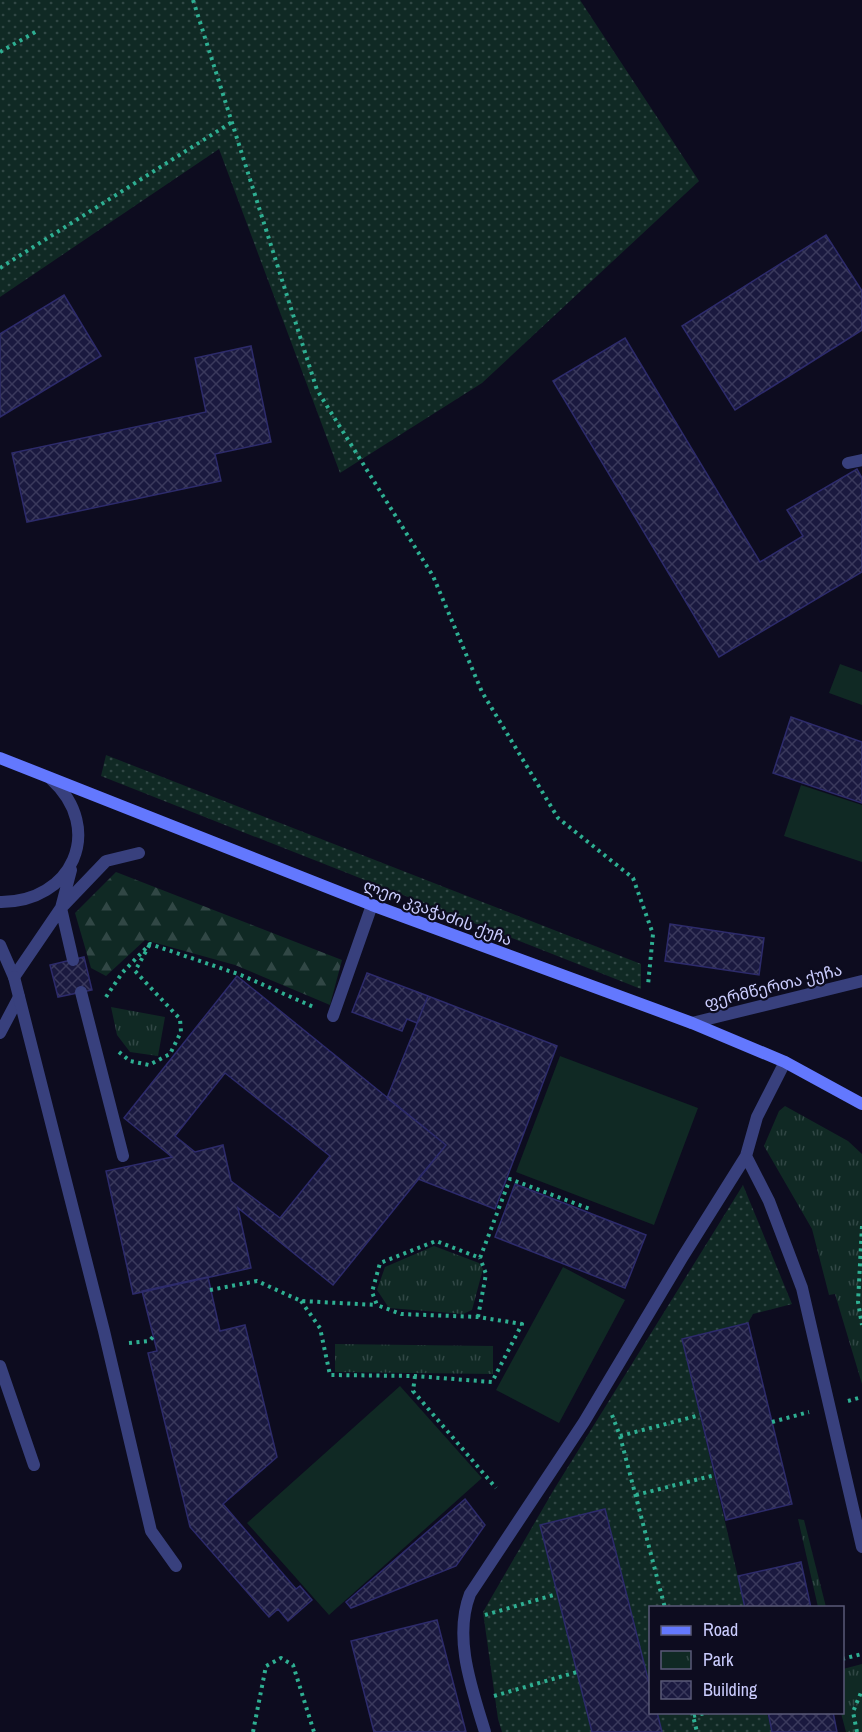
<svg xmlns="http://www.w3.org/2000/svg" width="862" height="1732" viewBox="0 0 862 1732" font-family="'Archivo Narrow','Noto Sans Georgian',sans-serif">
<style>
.grass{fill:url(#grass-dots)}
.forest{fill:url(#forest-firs)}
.park{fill:url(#park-tufts)}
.garden{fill:#102924}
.building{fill:url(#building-cross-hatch);stroke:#2d2b6b;stroke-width:1.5;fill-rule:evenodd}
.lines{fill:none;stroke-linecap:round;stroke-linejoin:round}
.path{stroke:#2eaf92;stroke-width:4;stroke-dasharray:3 4.5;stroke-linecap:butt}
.service{stroke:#38407d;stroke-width:12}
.minor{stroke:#38407d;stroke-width:12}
.tertiary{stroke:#38407d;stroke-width:12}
.secondary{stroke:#6378fe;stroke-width:12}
.labels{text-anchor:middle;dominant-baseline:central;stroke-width:4.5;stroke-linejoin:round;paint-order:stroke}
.street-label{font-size:16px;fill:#cbcdfe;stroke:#0d0c1f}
</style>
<defs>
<pattern id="grass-dots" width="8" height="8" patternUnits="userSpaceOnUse" patternTransform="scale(1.5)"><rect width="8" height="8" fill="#102924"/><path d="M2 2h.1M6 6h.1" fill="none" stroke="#314745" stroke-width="1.8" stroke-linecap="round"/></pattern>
<pattern id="forest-firs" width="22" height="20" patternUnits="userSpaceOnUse" patternTransform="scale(1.5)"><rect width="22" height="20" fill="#102924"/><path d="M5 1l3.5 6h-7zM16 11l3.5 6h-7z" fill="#314745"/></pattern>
<pattern id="park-tufts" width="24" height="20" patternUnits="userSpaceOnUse" patternTransform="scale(1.5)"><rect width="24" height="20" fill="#102924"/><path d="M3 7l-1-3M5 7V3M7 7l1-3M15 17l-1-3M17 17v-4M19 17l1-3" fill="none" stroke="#314745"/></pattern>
<pattern id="building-cross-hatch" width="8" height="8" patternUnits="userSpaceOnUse" patternTransform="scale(1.5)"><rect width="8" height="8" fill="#1a193f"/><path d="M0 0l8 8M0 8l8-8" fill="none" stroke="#3a395c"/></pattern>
</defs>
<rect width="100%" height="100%" fill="#0d0c1f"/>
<path class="grass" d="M0 0H580L699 181 482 383 340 473 219 149 0 297Z
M106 755 641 964V989L101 776Z
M743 1185 792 1304 753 1314 748 1323 682 1339 745 1607 650 1608V1712L767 1713 772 1732H502L498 1719 483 1612 553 1491Z"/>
<path class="forest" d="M116 872 342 960 330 1005 235 965 145 940 106 976 91 968 75 913Z"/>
<path class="park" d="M111 1007 165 1017 158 1056 130 1052 117 1035Z
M785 1106 848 1141 862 1154V1384L835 1294 829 1295 812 1229 764 1146 779 1111Z
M434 1246 479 1263 483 1269 472 1310 463 1314 389 1308 377 1290 385 1267Z
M335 1344 493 1346V1374L335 1372Z
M798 1519 804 1520 826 1607H818Z
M862 1664V1732H846L841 1713 843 1669Z"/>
<path class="garden" d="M840 664 862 672V705L829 693Z
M801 785 862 805V862L784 836Z
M560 1056 698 1108 654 1225 516 1172Z
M563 1267 625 1300 559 1423 496 1390Z
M400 1386 482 1478 329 1615 247 1523Z"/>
<path class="building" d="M826 235 862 291V330L735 410 682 326Z
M64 295 101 356 0 417V334Z
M625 338 760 562 803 536 787 510 857 469 862 478V572L719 657 553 381Z
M251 346 271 442 215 454 221 481 27 522 12 453 206 412 195 358Z
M791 717 862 742V803L773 773Z
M670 924 764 938 759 975 665 961Z
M84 957 92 990 58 997 50 965Z
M367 973 428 996 417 1023 407 1019 402 1031 352 1012Z
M237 976 446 1145 333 1285 238 1208 251 1268 133 1294 106 1171 172 1157 124 1118ZM225 1073 330 1156 280 1218 231 1181 223 1145 195 1152 175 1136Z
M428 996 557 1046 495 1209 418 1179 446 1145 387 1098Z
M515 1184 646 1235 625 1288 495 1237Z
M208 1277 220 1331 245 1325 277 1457 223 1504 296 1589 300 1586 312 1600 288 1621 278 1609 269 1617 190 1527 148 1353 157 1351 142 1291Z
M748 1323 792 1504 726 1520 682 1339Z
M465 1499 485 1525 456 1566 351 1608 346 1602Z
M605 1509 650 1687V1712H657L662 1732H592L540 1525Z
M801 1562 811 1608H745L738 1576Z
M437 1620 466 1732H374L351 1641Z
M768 1712H833L837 1732H772Z"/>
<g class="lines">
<path class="path" d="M193 0 317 390 433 576 482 692 558 818 633 878 653 934 648 985
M0 52 37 31
M0 268 232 122
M106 997 122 973 150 944 241 975 316 1008
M119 1052 130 1061 149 1065 170 1054 181 1032 180 1019 135 971 150 944
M862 1226 858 1302 862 1325
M210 1290 257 1281 301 1301 377 1305
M301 1301 320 1328 330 1375 415 1376 492 1382 522 1324 478 1317 401 1314 377 1305 372 1292 380 1263 436 1241 480 1258 510 1179 590 1209
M478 1317 486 1274 480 1258
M129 1343 149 1341 153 1337
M415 1376 413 1391 496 1488
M848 1401 862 1397
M612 1415 620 1436 665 1608
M772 1422 809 1412
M620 1436 700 1415
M636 1495 715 1475
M485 1615 557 1594
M842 1659 862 1654
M494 1696 577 1672
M692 1712 697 1732
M693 1716 709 1712
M253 1732 266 1666 281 1658 293 1665 314 1732
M857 1732 853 1712 862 1690"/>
<path class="service" d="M848 463 862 460
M71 870 61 908 73 960
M0 902C72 903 106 829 51 779
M0 945 14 977 61 908 106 861 139 853
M81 992 123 1156
M333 1016 372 905
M0 1033 19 997
M0 1366 34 1465"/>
<path class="minor" d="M14 977 104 1331 151 1531 176 1566
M785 1062 757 1117 746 1156 769 1201 802 1288 862 1547
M485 1732C472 1689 453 1638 470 1594L584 1422 682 1258 746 1156"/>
<path class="tertiary" d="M692 1023 862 981"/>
<path class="secondary" d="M0 758 372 905 692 1023 785 1062 862 1104"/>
</g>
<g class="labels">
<g class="street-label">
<text transform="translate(438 912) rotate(21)">ლეო კვაჭაძის ქუჩა</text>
<text transform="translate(773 986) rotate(-14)">ფერმწერთა ქუჩა</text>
</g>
</g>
<rect x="649" y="1606" width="195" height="108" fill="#0d0c1f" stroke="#595978" stroke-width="1.5"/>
<rect x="661" y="1626" width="30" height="9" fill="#6378fe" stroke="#595978" stroke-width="1.5"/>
<text x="703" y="1636" font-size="18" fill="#cbcdfe">Road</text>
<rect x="661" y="1651" width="30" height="18" fill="url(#park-tufts)" stroke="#595978" stroke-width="1.5"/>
<text x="703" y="1666" font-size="18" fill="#cbcdfe">Park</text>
<rect x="661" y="1681" width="30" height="18" fill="url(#building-cross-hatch)" stroke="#595978" stroke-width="1.5"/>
<text x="703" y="1696" font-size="18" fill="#cbcdfe">Building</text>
</svg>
